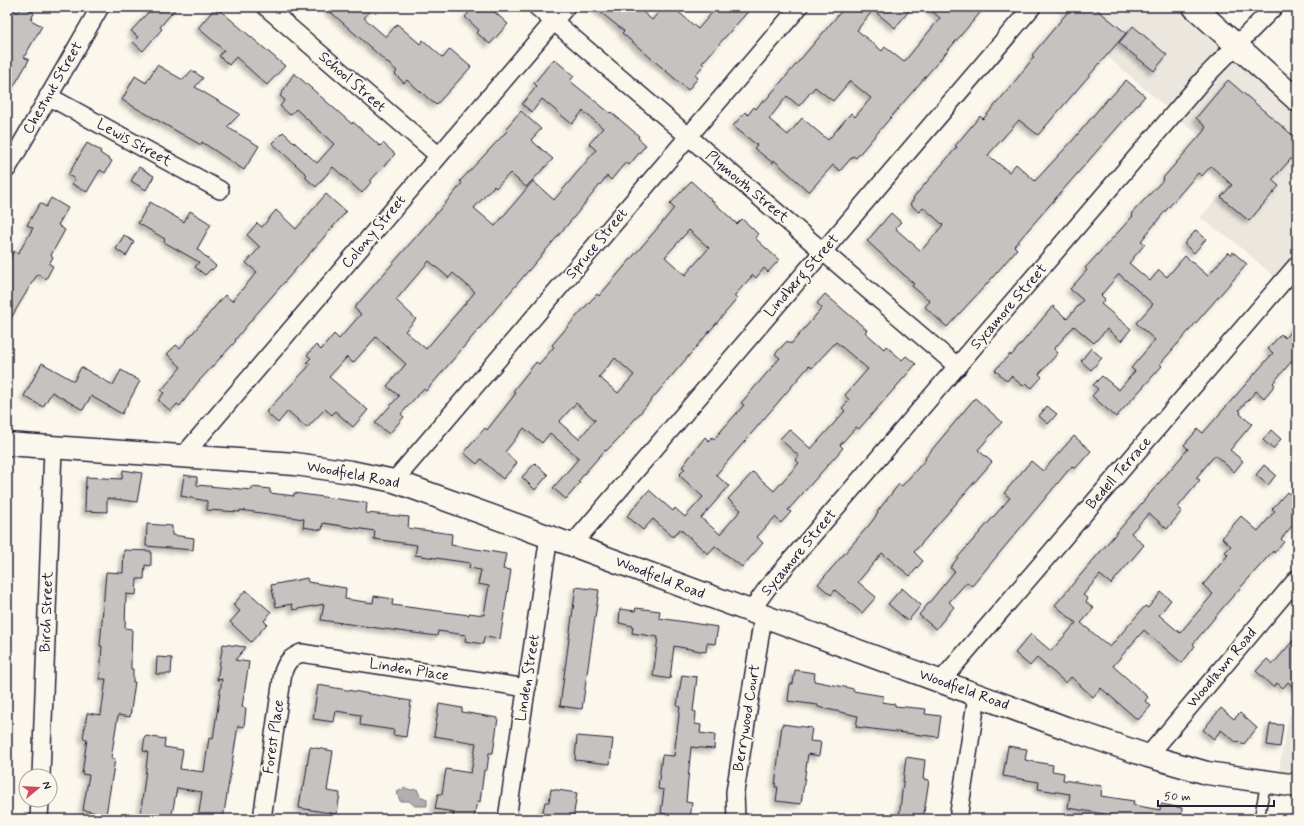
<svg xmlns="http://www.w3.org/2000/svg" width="1304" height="826" viewBox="0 0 1304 826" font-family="Mynerve,sans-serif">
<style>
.built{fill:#ebe7df}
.water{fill:#b1aeb0;stroke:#787681}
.building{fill:#c6c2c0;stroke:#22223b;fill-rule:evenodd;filter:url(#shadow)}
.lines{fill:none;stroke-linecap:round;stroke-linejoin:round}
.lane-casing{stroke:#22223b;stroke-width:12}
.street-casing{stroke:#22223b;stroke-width:20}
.secondary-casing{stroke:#22223b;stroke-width:25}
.lane{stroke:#fbf7ec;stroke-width:9}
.street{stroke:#fbf7ec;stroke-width:17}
.secondary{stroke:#fbf7ec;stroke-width:22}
.labels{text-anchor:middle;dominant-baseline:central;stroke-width:3.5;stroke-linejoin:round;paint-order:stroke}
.street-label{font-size:15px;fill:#22223b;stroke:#fbf7ec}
</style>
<defs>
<filter id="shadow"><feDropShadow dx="-3.5" dy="3.5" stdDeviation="2" flood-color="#0004"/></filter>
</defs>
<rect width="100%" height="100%" fill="#fbf7ec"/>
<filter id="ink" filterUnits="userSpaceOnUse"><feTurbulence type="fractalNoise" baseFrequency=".025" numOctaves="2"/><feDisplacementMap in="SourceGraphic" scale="8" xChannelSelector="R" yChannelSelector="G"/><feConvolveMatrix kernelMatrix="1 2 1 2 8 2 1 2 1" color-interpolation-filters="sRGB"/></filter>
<g filter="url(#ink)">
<path class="built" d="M1050 7H1196L1297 97V281L1291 276 1283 284 1231 239 1200 218 1241 172Z
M1297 708V819H1290L1295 784 1277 781 1289 716Z"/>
<path class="water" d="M405 788 411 790 417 789 420 796 427 799V806H415L409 801H400L397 792Z"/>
<path class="building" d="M7 7 18 12 23 7 34 13 31 20 42 26 24 57 29 60 7 98Z
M153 7H177L160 27 162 29 143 51 133 42 138 37 131 31Z
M216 7 285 66 267 85 236 57 229 65 219 56 224 50 198 28Z
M325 7H374L364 18 386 37 397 24 420 44 423 40 443 58 450 49 471 67 436 105 407 80 404 83 395 74 397 71Z
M474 7 480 12 485 7H489L508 24 490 44 477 33 479 30 465 17Z
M594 7H637L652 20 663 7H673L698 29 717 7H752L702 63 704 65 695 75 698 78 688 90 622 33 624 31Z
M845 7H912L895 28 873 10 857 30 882 51 885 47 904 62 940 18 927 7H985L856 158 853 156 840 171 833 165 809 192 774 160 773 163 754 148 757 145 733 126 745 112 748 115 754 107 756 109 763 100 764 102ZM850 81 871 98 855 117 851 113 828 140 802 118 788 135 769 119 787 96 799 106 815 87 833 101Z
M1072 7H1094L1126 33 1038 135 1019 120 988 155 1009 172 1016 164 1035 181 1073 140 1108 98 1109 99 1126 80 1145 96 1014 246 1017 249 985 286 947 327 925 307 930 301 912 286 914 284 867 241 891 213 901 222 896 227 897 230 921 251 943 225 923 207 919 212 910 204 914 199 913 198 957 147 955 146 980 116 983 119 1008 90 1034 57 1032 55Z
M1133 26 1167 55 1154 71 1119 43Z
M554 59 574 76 570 81 610 113 611 112 639 136 638 138 646 145 629 165 626 162 611 180 607 176 574 217 439 376 426 391 423 389 401 414 404 417 389 434 375 423 399 396 387 386 406 364 376 337 353 363 347 357 329 377 368 410 353 427 335 411 332 415 325 409 307 428 288 411 278 423 266 412 310 365 307 362 311 358 307 355 316 345 321 350 334 334 339 339 361 314 354 308 454 193 462 183 460 181 508 130 506 128 521 111 541 129 531 140 553 159 526 187 510 173 496 188 494 186 474 208 495 226 533 181 554 200 596 150 589 144 603 128 583 111 572 124 542 99 532 112 522 104 537 86 534 83ZM429 261 449 278 453 273 475 292 426 349 405 331 416 319 396 300Z
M157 65 183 80 192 70 203 78 195 87 240 114 227 127 259 146 244 170 202 142 201 145 122 100 135 76 146 83Z
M294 73 352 124 353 122 380 146 383 143 395 154 370 181 371 182 362 193 333 167 316 187 305 177 307 175 272 143 283 132 317 163 334 144 296 109 290 115 280 106 285 100 280 96Z
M1228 80 1297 139V152L1272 180 1279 186 1249 221 1221 197 1232 185 1211 166 1202 176 1198 173 1162 215 1141 241 1145 244 1129 263 1150 281 1159 270 1167 277 1185 256 1208 276 1228 252 1231 255 1233 252 1247 264 1160 364 1162 366 1116 417 1092 396 1098 389 1093 385 1102 376 1119 390 1135 371 1131 368 1155 340 1136 323 1153 304 1119 274 1101 295 1105 299 1101 304 1131 329 1121 341 1107 329 1094 343 1074 326 1054 349 1058 353 1039 374 1042 377 1032 388 1026 383 1023 386 1011 376 1007 381 995 370 1010 354 1011 356 1053 306 1067 319 1083 300 1070 289 1087 270 1085 268 1133 216 1131 214 1164 179 1163 178 1203 132 1206 127 1196 118Z
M87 143 101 151 100 153 112 161 105 173 100 170 87 192 72 184 75 179 68 175Z
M139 167 154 176 146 190 131 181Z
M691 181 737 224 742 219 751 227 758 234 755 238 779 260 768 272 764 268 756 278 753 275 734 296 737 299 618 439 606 451 605 450 584 474 578 482 580 483 566 499 553 488 579 458 550 433 542 443 524 428 505 452 517 463 503 479 481 459 477 464 464 453 485 428 487 430 509 402 516 393 513 391 536 362 539 364 554 347 552 345 576 317 597 294 599 296 661 224 674 208 670 204ZM689 230 709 248 685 275 665 257ZM615 358 634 375 618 393 599 377ZM576 403 595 420 579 439 559 422Z
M326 194 346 212 252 319 235 340 236 341 197 383 180 406 177 404 171 411 158 400 164 393 161 391 181 367 167 354 176 345 180 348 225 295 232 301 257 272 246 263 260 247 247 235 257 223 262 227 276 210 296 229Z
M51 198 68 208 58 225 65 230 51 255 53 257 49 264 53 266 46 279 38 274 33 281 7 325V263L14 251 18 254 33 228 27 225 40 203 46 207Z
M150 202 184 222 190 211 211 224 197 249 216 266 212 270 211 269 205 275 195 267 199 262 164 242 165 239 138 223Z
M1196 230 1206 239 1194 253 1184 244Z
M124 235 134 242 126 256 116 249Z
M825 294 867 330 865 332 884 349 886 346 902 360 906 356 916 364 859 429 856 427 840 445 843 448 788 510 791 512 781 523 775 517 757 537 763 543 742 567 715 546 708 554 680 529 673 537 653 519 643 530 627 516 649 490 673 511 675 508 685 517 703 497 679 475 685 469 682 467 705 437 709 441 712 437 714 439 744 405 741 403 780 358 775 354 787 341 791 344 822 308 817 303ZM836 342 868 369 845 395 849 400 842 408 845 411 811 449 789 429 780 439 799 456 796 460 799 463 774 491 753 472 728 499 741 510 720 534 701 518 729 486 716 475 809 366 812 368Z
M1297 323V355L1273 383 1275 385 1264 398 1256 391 1239 410 1241 412 1240 414 1252 424 1230 450 1243 461 1234 472 1215 455 1196 478 1200 480 1178 507 1182 511 1167 529 1149 513 1131 533 1144 545 1111 584 1100 575 1083 595 1088 599 1086 602 1094 608 1081 623 1110 647 1145 606 1148 608 1161 592 1171 600 1159 615 1180 633 1213 594 1203 585 1228 555 1225 552 1231 546 1222 538 1241 516 1258 531 1275 511 1272 509 1287 492 1297 500V520L1281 539 1284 542 1274 553 1273 551 1225 605 1193 644 1195 646 1182 663 1144 630 1113 666 1148 697 1145 701 1151 706 1138 720 1101 688 1093 697 1071 677 1066 683 1037 658 1030 666 1015 653 1031 634 1051 651 1076 623 1055 605 1188 449 1184 445 1198 429 1203 433 1273 353 1268 349 1281 334 1285 338Z
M1091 348 1102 358 1091 370 1081 361Z
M42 363 74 381 81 367 113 385 121 370 140 381 122 414 91 396 83 410 52 392 43 407 24 396Z
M975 398 1002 422 978 450 992 462 914 552 923 561 910 576 882 553 858 582 876 597 862 613 835 590 831 595 818 584 870 524 878 513 877 512 899 484 902 486 926 459 925 458Z
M1047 406 1057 414 1048 424 1039 416Z
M1271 430 1281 439 1273 449 1263 440Z
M1074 436 1091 451 1075 469 1072 466 972 586 967 582 949 602 954 607 936 629 919 615 955 571 950 568 959 556 1010 498 1004 493 1031 461 1043 471Z
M535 463 548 475 535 490 522 477Z
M1264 465 1276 475 1268 485 1256 475Z
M123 470 142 473 137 502 107 498V512L85 511 86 477 122 479Z
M184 475 197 477V485L252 490V487L270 489V493L294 496V493L367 503 366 513 409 517 408 528 452 534 451 545 506 554 503 569 511 570 500 639 484 637 483 644 465 641 466 635 438 631 437 636 406 632 321 620 324 604 293 610 292 604 276 607 271 585 307 578 308 582 346 588 345 599 373 603 374 596 393 599 392 605 469 615V613L484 615 489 586 478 584 481 570 469 568 470 563 415 555 417 545 374 539 375 531 323 523 322 530 303 527 304 519 240 510V512L207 510V501L181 496Z
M147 524 172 526V535L194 538 193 550 146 546Z
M124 550 151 551V566L145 565 144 579H137L136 595 126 594 125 628 132 629 131 660V669H133V682H135L130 717 118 715 111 758 115 759 106 815 83 810 89 775 82 774 87 739 83 738 87 713 101 715 106 679H100L102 646H100L106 572 123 573Z
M576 587 599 590 582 709 560 706Z
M902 588 921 605 908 621 888 604Z
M246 590 271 612 264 621 267 624 251 642 230 622 240 611 233 605Z
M636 608 660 611 659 618 718 627 715 644 707 643 706 652 674 646 670 679 653 676 658 637 632 633 633 626 619 623 620 609 635 611Z
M1297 636V691L1288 682 1283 688 1277 683 1273 687 1256 671 1267 659 1273 664Z
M223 644 246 647 235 660 249 662 242 707 246 708 244 727 238 726 223 819H198L202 792 177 788 171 819H140L148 752 143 751 145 736 165 739 164 747 183 750 180 769 204 772 209 738 213 739 222 679 217 680Z
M157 657 172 658 171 674H156Z
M795 670 815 673 814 681 854 689 853 691 883 696 882 702 895 704V706L926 709 925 714 941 716 938 737 856 727 858 716 818 707V705L788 701 790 684H793Z
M682 675 697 677 693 711 696 712 695 724 701 725 700 733 715 735 714 749 691 747 686 802 692 803 690 819H665L666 814 661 813 664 790 658 789 662 755 674 756 680 707 677 706Z
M318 685 411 701 406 737 393 735 394 730 360 725 361 715 336 711 334 722 313 719Z
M439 704 462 708V712L498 718 493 753H489L487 770H484L480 802 477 801 474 819H453L454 812 435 809 438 794H442L446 769 471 773 476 743 434 736Z
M1221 708 1234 719 1240 713 1257 728 1243 745 1239 741 1236 742 1221 730 1214 739 1203 730Z
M782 724 812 728 810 741 821 742 819 756 808 754 801 804 776 801 778 787H775Z
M1270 724 1283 725 1280 747 1267 745Z
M577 736 613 739 610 764 575 760Z
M1008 746 1027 749 1025 760 1053 765 1052 771 1064 773 1063 780 1102 786 1101 796 1134 801 1133 805 1160 810 1161 804 1182 808 1181 819H1109L1110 815 1068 808 1070 794 1038 789 1039 782 1003 776Z
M310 747 333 751 327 791 340 793 337 814 299 808 302 787H304Z
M906 757 925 760 923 779 929 780 923 819 899 818Z
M551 789 577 793 573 819 542 816 545 802H549Z"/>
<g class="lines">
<defs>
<path id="lane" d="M1259 819 1266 782"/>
<path id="street" d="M266 7 439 156
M537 7 958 367
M48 96 220 190
M7 169 100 7
M183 456 566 7
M394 481 799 7
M572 545 1032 7
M750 612 768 587 1206 76 1274 7
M940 682 1297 265
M1148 756 1297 579
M41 776 53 448
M39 819 40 800
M262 819 283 672C287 661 290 658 301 653L527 688
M507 819 549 536
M736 819 735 792 763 617
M958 819 977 696"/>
<path id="secondary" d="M1194 7 1297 100
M7 444 295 464 351 472 394 481 572 545 1066 728 1148 756 1207 773 1297 786"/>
</defs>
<use href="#lane" class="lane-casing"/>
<use href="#street" class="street-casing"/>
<use href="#secondary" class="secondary-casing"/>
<use href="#lane" class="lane"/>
<use href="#street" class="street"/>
<use href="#secondary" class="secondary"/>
</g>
</g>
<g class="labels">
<g class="street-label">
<text transform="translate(352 82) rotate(41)">School Street</text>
<text transform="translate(53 88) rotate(-60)">Chestnut Street</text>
<text transform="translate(134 143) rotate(29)">Lewis Street</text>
<text transform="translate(747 187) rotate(40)">Plymouth Street</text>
<text transform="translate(374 232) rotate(-50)">Colony Street</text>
<text transform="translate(597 244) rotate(-50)">Spruce Street</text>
<text transform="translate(802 276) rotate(-49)">Lindberg Street</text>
<text transform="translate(1009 307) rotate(-49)">Sycamore Street</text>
<text transform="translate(1119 473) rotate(-49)">Bedell Terrace</text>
<text transform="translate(353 475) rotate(11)">Woodfield Road</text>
<text transform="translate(799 553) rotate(-50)">Sycamore Street</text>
<text transform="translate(660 578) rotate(21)">Woodfield Road</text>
<text transform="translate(47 612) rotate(-88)">Birch Street</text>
<text transform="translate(1222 668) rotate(-50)">Woodlawn Road</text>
<text transform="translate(409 670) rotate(9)">Linden Place</text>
<text transform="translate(528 678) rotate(-81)">Linden Street</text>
<text transform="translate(964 690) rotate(20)">Woodfield Road</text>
<text transform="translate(747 718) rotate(-81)">Berrywood Court</text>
<text transform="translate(274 737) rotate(-82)">Forest Place</text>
</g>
</g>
<rect width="1304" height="826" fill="none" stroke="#fbf7ec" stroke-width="24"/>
<rect x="12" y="12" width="1280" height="802" fill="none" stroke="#22223b" stroke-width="1.5" filter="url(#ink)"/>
<g transform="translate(38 788) rotate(72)"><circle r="19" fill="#fbf7ec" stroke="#a4a2a5"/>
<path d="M0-3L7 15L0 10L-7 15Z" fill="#d1495b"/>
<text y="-6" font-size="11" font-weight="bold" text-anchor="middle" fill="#22223b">N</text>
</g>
<path d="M1158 800v6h116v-6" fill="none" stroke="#22223b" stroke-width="2"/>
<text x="1164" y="800" font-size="12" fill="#22223b" stroke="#fbf7ec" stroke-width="3" paint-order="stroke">50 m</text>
</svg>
